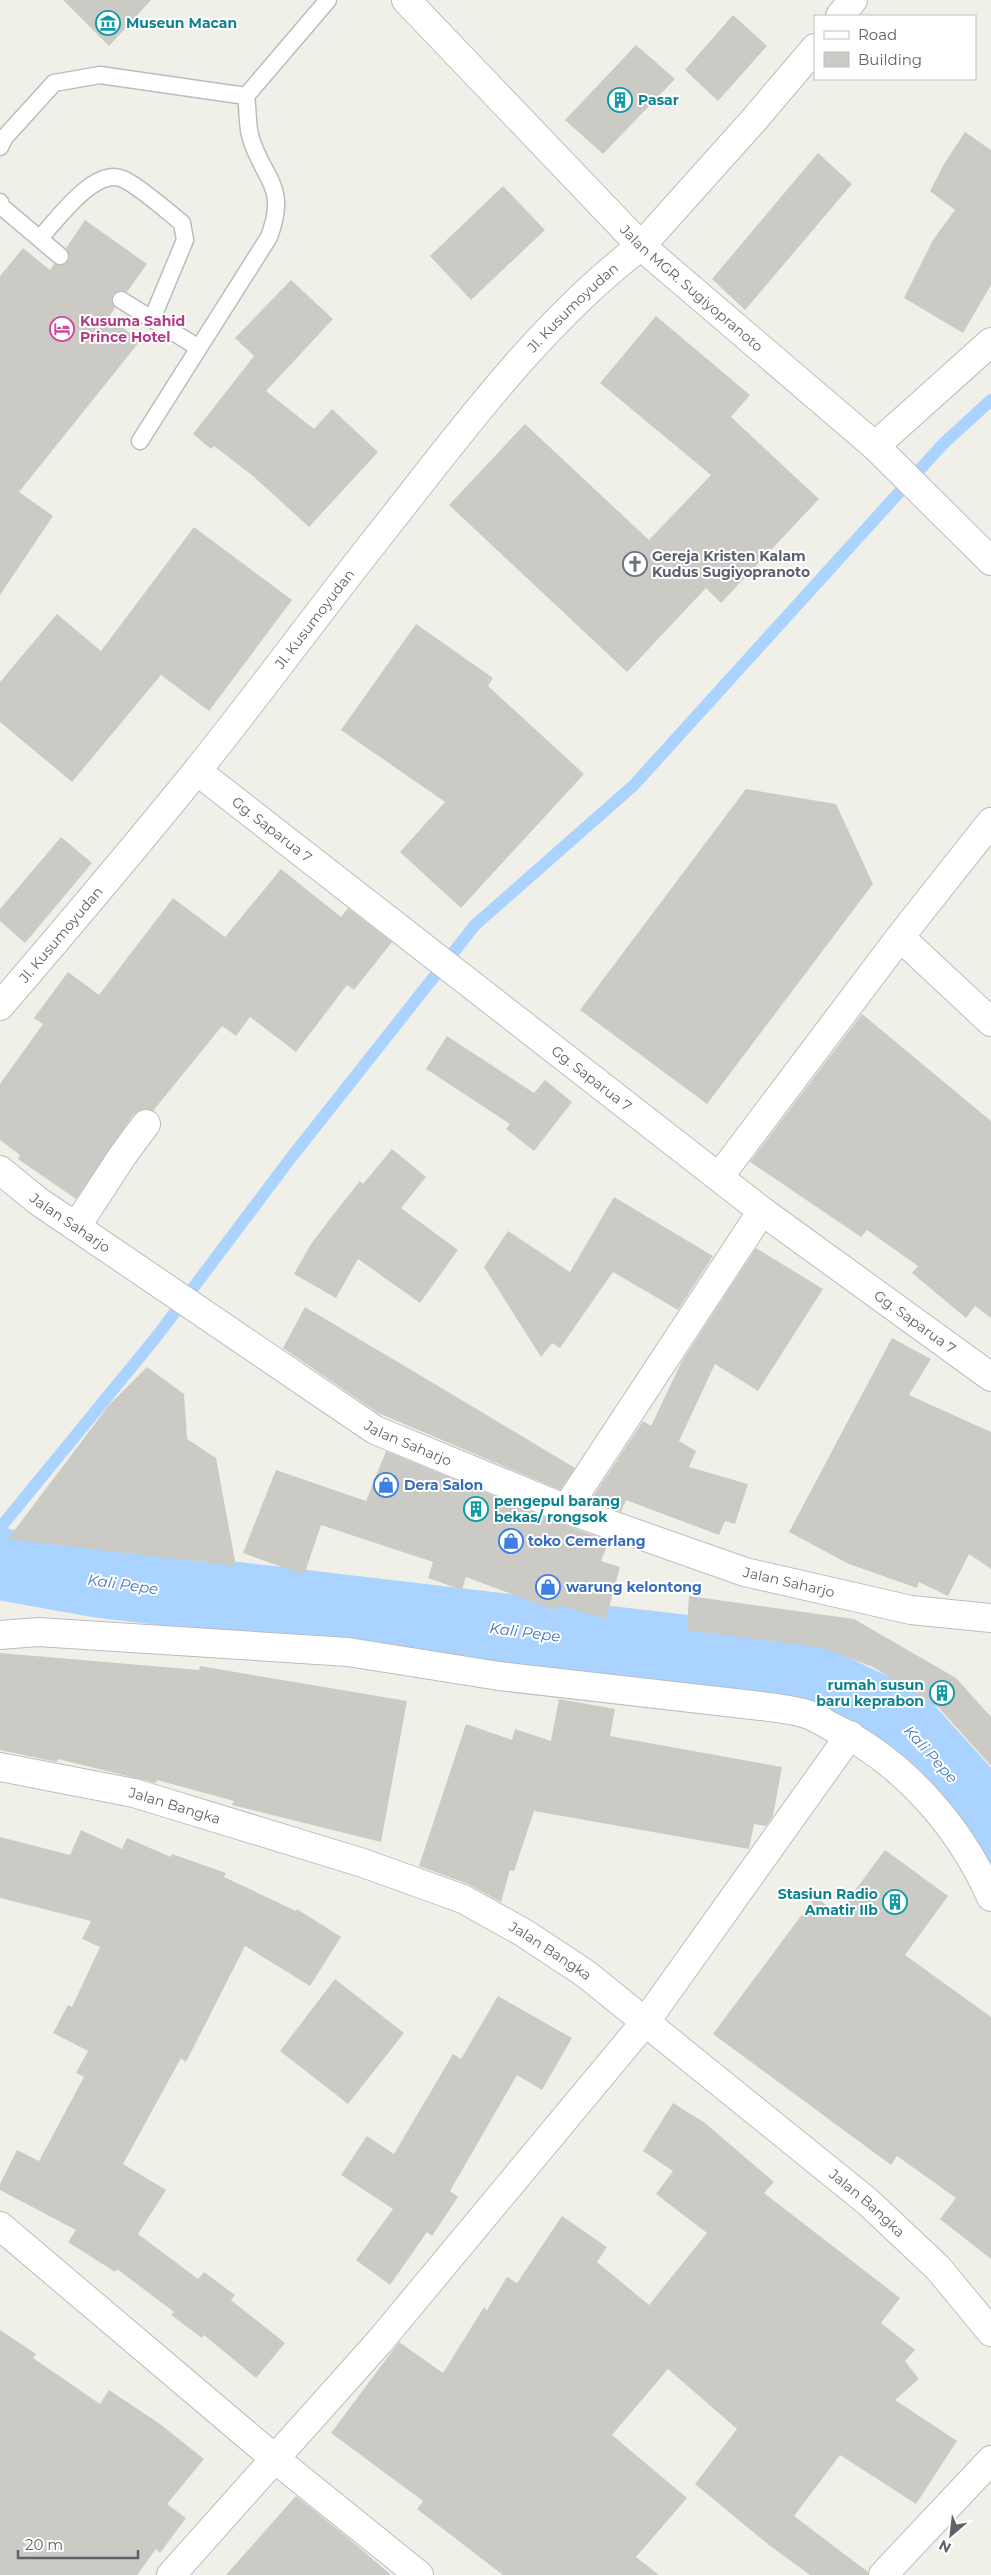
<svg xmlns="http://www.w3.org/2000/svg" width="991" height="2575" viewBox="0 0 991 2575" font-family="Montserrat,sans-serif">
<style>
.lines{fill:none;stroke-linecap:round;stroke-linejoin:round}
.stream{stroke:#aad3ff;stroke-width:12}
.river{stroke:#aad3ff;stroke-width:72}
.building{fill:#cccac5}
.lane-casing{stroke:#babcc1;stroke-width:19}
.street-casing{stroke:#babcc1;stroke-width:30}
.secondary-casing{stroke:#bbbdc3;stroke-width:30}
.lane{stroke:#fff;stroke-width:16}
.street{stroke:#fff;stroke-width:28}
.secondary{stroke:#fff;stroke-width:28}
.labels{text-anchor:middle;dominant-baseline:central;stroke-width:4;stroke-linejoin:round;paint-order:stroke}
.culture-label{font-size:14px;font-weight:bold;fill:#0d838f;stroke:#fff;text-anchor:start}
.street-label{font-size:14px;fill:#5f6268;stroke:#fff}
.hotel-label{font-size:14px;font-weight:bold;fill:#b23c85;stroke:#fff;text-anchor:start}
.worship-label{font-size:14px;font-weight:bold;fill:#5b616d;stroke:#fff;text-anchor:start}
.shop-label{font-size:14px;font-weight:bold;fill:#366cbe;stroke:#fff;text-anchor:start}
.water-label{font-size:15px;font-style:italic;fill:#4577bd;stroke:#fff}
</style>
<rect width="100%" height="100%" fill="#f1f0e8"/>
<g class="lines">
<path class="stream" d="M0 1528 157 1336 290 1159 475 925 634 785 943 444 991 400"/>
<path class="river" d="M0 1564 101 1582 771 1661 901 1722 986 1816 991 1827"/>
</g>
<path class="building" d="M63 0H151L109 46Z
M733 15 767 46 718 101 685 70Z
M636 45 675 79 603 154 565 120Z
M965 132 991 150V285L963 333 904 298 933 240 955 210 930 191 944 164Z
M818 153 852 184 745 310 712 279Z
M503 186 545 230 471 300 430 256Z
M85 220 147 264 127 292 121 290 113 294 111 300 115 308 109 317 140 341 19 492 53 516 0 595V276L23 248 50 270 54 264 64 265 70 257 66 248Z
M291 280 333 319 266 391 314 429 332 409 378 452 309 527 253 476 214 446 211 449 193 434 254 356 235 338Z
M656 316 750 395 731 417 819 499 721 603 706 588 627 672 449 505 525 424 649 540 711 475 600 383Z
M194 527 292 600 209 711 161 675 72 782 0 722V682L57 614 101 651Z
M416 624 493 678 488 686 584 774 461 908 400 852 445 802 341 730Z
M746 789 836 804 873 884 707 1104 580 1010Z
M61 837 92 863 25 943 0 921V909Z
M281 869 341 917 348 908 392 942 354 990 347 985 296 1052 250 1017 236 1036 222 1026 153 1111 140 1110 133 1115 76 1199 18 1159 20 1155 0 1140V1084L43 1024 34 1018 68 972 99 995 173 898 225 937Z
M862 1014 991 1121V1318L975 1306 966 1318 912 1273 918 1266 867 1230 861 1237 750 1162Z
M447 1036 534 1093 545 1080 572 1102 534 1151 506 1129 510 1124 426 1069Z
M392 1149 426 1177 401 1208 458 1250 420 1303 358 1259 336 1298 294 1274 311 1244 333 1215 360 1181 363 1184Z
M614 1197 713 1256 678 1310 613 1272 560 1348 552 1343 541 1357 484 1267 508 1231 570 1272Z
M756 1248 823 1289 758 1391 715 1364 679 1441 696 1451 689 1467 748 1484 735 1524 725 1521 719 1535 626 1500 621 1512 590 1501 643 1421 651 1426 682 1361Z
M305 1307 455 1396 575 1468 560 1490 378 1413 283 1348Z
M892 1338 931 1359 909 1395 991 1432V1569L969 1554 948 1596 919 1582 917 1588 849 1564 789 1532Z
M147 1367 184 1394 187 1439 216 1458 236 1566 8 1539 109 1405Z
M386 1451 560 1523 609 1541 601 1561 620 1567 606 1619 558 1605 557 1611 466 1577 462 1590 428 1578 433 1562 321 1525 304 1575 243 1553 276 1470 366 1501Z
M689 1596 854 1619 956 1678 991 1717V1766L939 1708 873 1667 822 1648 687 1630Z
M0 1653 199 1670 200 1666 407 1701 381 1842 232 1805 234 1801 157 1780 156 1783 58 1759 57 1762 0 1750Z
M559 1699 615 1709 610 1736 782 1767 773 1816 766 1826 754 1824 749 1849 534 1811 514 1871 510 1870 501 1902 468 1884 419 1866 466 1724 512 1740 515 1729 551 1741Z
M81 1830 122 1849 127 1838 171 1857 172 1854 226 1873 224 1877 296 1911 297 1909 341 1937 310 1986 245 1946 186 2062 181 2058 123 2164 166 2190 138 2234 198 2279 204 2272 235 2295 231 2300 285 2343 256 2378 204 2335 202 2338 171 2315 174 2312 117 2269 115 2272 68 2242 76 2230 0 2190V2184L17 2150 39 2161 84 2077 76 2073 88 2051 53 2033 68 2005 72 2007 100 1947 82 1939 91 1921 0 1898V1837L70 1855Z
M885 1850 948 1896 905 1955 991 2017V2259L940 2219 956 2198 897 2156 891 2165 713 2034 815 1897 838 1913Z
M335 1979 404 2033 348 2104 280 2051Z
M498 1996 572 2038 542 2090 517 2075 450 2191 458 2197 432 2236 427 2232 390 2285 356 2260 393 2209 341 2175 367 2136 394 2154 453 2054 461 2059Z
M673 2103 705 2123 774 2182 764 2193 900 2298 881 2323 915 2350 905 2361 919 2379 895 2400 957 2441 916 2504 840 2455 794 2516 868 2572V2575H810L769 2545 695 2484 737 2429 668 2369 612 2435 687 2498 636 2557 659 2575H503L417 2509 423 2501 331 2433 399 2342 443 2373 484 2307 487 2310 507 2277 517 2283 562 2216 607 2247 597 2262 649 2305 707 2233 656 2194 673 2171 643 2151Z
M0 2330 36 2354 33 2358 100 2404 109 2390 160 2424 204 2459 167 2504 186 2518 160 2553 156 2549 137 2575H0Z
M296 2496 347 2537 391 2575H226Z"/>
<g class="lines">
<defs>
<path id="lane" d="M0 147 5 137 54 83 100 75 246 96
M0 202 2 207 60 256
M40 238C57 220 95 166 123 179 139 186 167 211 182 223L185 240 152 319
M121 300 199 348
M140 441 269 237C289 184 262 180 250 135 247 123 248 108 246 96L328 0"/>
<g id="street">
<path d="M840 16 853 0"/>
<path d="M641 246 753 121 815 48"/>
<path d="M875 446 991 342"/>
<path id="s1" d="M197 771 762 1211 991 1377"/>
<path d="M900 937 991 1022"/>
<path d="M719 1177 900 937 991 822"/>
<path d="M76 1227 123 1155 146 1124"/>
<path d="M566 1509 762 1211"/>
<path d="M0 1635 38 1632 348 1652 499 1676 761 1706C775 1708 789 1709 803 1713 812 1715 822 1721 830 1726 902 1760 959 1825 991 1897"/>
<path d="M0 2226 274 2458 419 2575"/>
<path d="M171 2575 380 2341 646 2021 850 1735"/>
<path d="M883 2575 991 2460"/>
</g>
<g id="secondary">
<path id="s2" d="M406 0 641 246 875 446 991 561"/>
<path id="s3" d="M0 1006C66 929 132 851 196 772 257 696 314 618 374 542 455 440 537 325 641 246"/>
<path id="s4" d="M0 1170 38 1201 375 1430 566 1509 745 1572 911 1610 991 1618"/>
<path id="s5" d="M0 1767 134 1793 363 1863 463 1899 524 1933 586 1974 868 2202 938 2268 991 2332"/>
</g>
</defs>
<use href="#lane" class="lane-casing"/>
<use href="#street" class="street-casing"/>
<use href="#secondary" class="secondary-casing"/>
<use href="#lane" class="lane"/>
<use href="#street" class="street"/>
<use href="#secondary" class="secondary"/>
</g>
<defs>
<symbol id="museum-ring" viewBox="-11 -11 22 22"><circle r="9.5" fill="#fff" stroke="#0f9aa8" stroke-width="1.5"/><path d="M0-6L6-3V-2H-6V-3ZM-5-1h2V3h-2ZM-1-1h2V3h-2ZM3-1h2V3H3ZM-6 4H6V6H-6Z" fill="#0f9aa8"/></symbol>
<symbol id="building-ring" viewBox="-11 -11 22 22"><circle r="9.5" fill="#fff" stroke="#0f9aa8" stroke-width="1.5"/><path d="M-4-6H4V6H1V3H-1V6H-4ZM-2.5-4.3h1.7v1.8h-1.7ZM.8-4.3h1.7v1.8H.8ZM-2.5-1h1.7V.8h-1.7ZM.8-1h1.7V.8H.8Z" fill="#0f9aa8"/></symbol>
<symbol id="hotel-ring" viewBox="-11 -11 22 22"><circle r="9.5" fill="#fff" stroke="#d1479c" stroke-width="1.5"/><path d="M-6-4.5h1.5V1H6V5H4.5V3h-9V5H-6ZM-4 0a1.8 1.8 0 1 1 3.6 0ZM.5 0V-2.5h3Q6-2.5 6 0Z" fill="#d1479c"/></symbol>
<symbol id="church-ring" viewBox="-11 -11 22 22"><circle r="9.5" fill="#fff" stroke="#6b7280" stroke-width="1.5"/><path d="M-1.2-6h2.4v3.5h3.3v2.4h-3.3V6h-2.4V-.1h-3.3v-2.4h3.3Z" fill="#6b7280"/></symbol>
<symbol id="shop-ring" viewBox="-11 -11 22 22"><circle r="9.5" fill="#fff" stroke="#3f7fe0" stroke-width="1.5"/><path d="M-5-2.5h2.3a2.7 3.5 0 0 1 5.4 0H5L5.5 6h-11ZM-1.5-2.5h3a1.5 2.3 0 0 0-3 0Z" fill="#3f7fe0"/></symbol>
</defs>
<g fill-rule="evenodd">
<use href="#museum-ring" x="94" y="9" width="28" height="28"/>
<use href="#building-ring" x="606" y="86" width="28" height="28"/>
<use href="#hotel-ring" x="48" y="315" width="28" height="28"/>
<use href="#church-ring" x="621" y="550" width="28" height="28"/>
<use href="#shop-ring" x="372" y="1471" width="28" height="28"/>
<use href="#building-ring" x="462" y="1495" width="28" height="28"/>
<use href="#shop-ring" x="497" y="1527" width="28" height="28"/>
<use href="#shop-ring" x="534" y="1573" width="28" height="28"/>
<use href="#building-ring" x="928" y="1679" width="28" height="28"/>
<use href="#building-ring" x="881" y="1888" width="28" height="28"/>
</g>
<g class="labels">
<g class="culture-label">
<text x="126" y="23">Museun Macan</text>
<text x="638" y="100">Pasar</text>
<text x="494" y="1501">pengepul barang<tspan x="494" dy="16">bekas/ rongsok</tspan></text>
<text x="924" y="1685" text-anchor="end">rumah susun<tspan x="924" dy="16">baru keprabon</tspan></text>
<text x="878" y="1894" text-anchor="end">Stasiun Radio<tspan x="878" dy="16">Amatir IIb</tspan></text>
</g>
<g class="street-label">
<text stroke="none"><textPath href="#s2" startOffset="406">Jalan MGR. Sugiyopranoto</textPath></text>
<text stroke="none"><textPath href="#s3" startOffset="904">Jl. Kusumoyudan</textPath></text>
<text stroke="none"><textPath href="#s3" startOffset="499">Jl. Kusumoyudan</textPath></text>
<text stroke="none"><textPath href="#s1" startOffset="95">Gg. Saparua 7</textPath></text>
<text stroke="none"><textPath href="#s3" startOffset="94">Jl. Kusumoyudan</textPath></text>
<text stroke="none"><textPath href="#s1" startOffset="500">Gg. Saparua 7</textPath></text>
<text stroke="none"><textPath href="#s4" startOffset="88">Jalan Saharjo</textPath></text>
<text stroke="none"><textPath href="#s1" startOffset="905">Gg. Saparua 7</textPath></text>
<text stroke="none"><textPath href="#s4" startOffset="492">Jalan Saharjo</textPath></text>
<text stroke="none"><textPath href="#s4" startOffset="898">Jalan Saharjo</textPath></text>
<text stroke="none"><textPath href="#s5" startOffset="179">Jalan Bangka</textPath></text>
<text stroke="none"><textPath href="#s5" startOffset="584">Jalan Bangka</textPath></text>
<text stroke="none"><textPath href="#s5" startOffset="989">Jalan Bangka</textPath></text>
</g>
<g class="hotel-label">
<text x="80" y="321">Kusuma Sahid<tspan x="80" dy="16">Prince Hotel</tspan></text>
</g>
<g class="worship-label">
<text x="652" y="556">Gereja Kristen Kalam<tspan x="652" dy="16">Kudus Sugiyopranoto</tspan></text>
</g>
<g class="shop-label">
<text x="404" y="1485">Dera Salon</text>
<text x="528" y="1541">toko Cemerlang</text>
<text x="566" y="1587">warung kelontong</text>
</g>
<g class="water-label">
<text transform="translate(123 1584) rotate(8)">Kali Pepe</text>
<text transform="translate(525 1632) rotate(7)">Kali Pepe</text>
<text transform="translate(931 1754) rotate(48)">Kali Pepe</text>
</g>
</g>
<rect x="814" y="15" width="162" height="65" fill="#ffffff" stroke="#bfc0c3"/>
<rect x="824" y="31" width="25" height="8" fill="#ffffff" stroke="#bfc0c3"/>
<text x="858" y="40" font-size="15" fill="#5f6268">Road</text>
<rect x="824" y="52" width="25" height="15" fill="#cccac5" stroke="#bfc0c3"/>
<text x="858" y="65" font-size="15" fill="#5f6268">Building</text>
<g transform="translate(951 2535) rotate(208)" stroke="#ffffff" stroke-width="4" paint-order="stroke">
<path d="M0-4L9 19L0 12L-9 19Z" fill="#5f6268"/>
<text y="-8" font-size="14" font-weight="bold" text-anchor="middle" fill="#5f6268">N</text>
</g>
<path d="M18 2550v8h120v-8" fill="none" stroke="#5f6268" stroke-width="2.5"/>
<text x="25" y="2550" font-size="15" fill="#5f6268" stroke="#ffffff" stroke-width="4" paint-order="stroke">20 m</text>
</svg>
